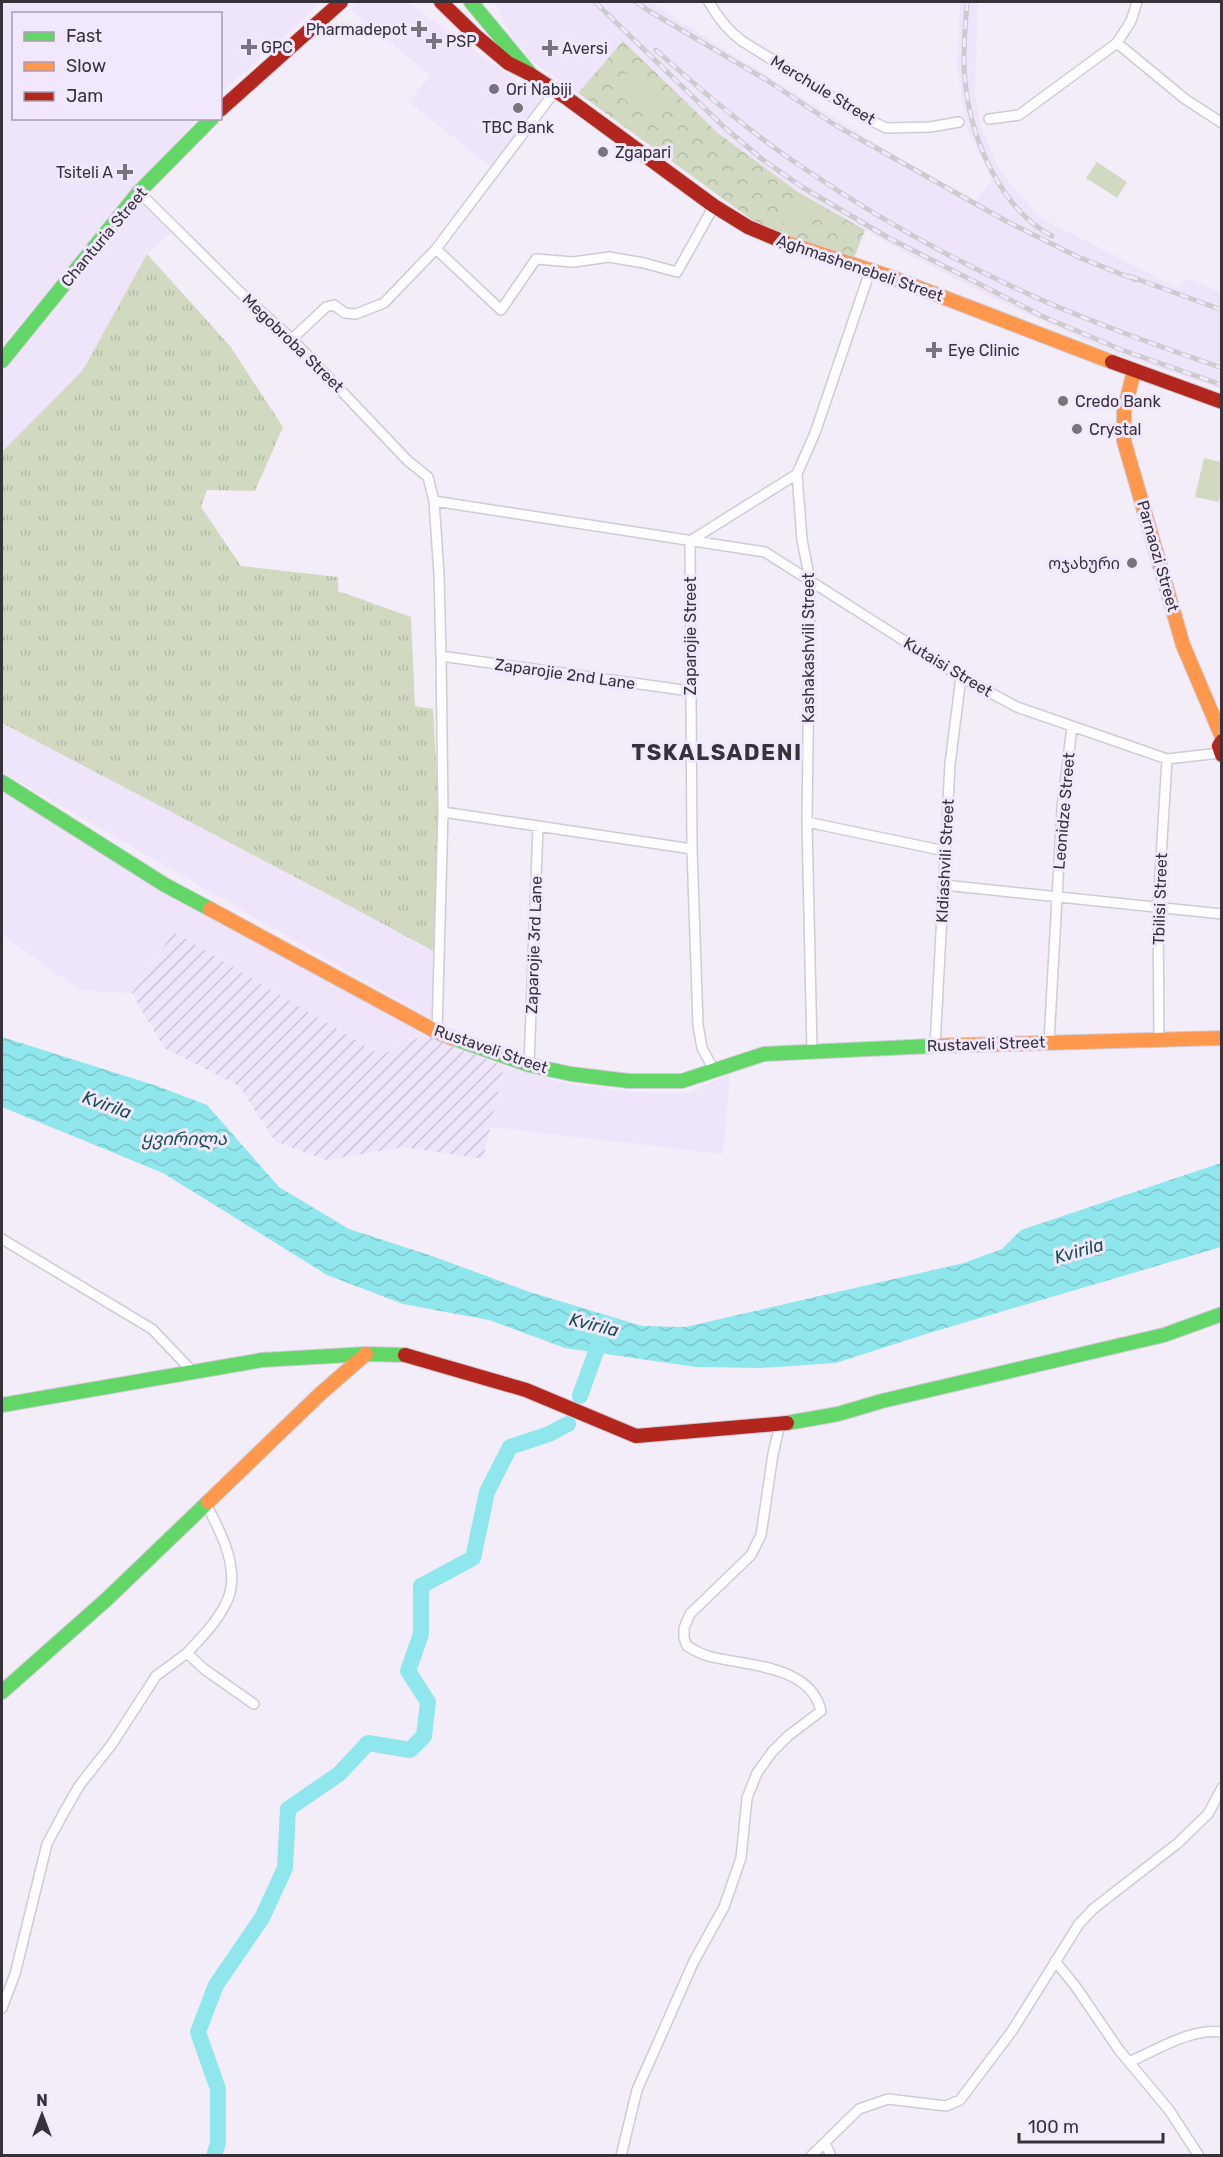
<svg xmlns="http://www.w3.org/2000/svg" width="1223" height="2157" viewBox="0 0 1223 2157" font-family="Rubik,'Noto Sans Georgian',sans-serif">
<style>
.built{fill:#efe5fa}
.industrial{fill:url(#industrial-furrows)}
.grass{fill:url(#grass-tufts)}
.park{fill:url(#park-crowns)}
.pitch{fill:#d1d9c1}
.water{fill:url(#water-waves)}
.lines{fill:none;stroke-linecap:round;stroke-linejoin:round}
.river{stroke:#8fe6ec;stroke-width:16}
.street-casing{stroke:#cfcbd4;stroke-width:12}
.fast-casing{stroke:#cfcbd4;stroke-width:16}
.slow-casing{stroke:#cfcbd4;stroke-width:16}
.jam-casing{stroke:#cfcbd4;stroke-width:16}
.street{stroke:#fdfcfe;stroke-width:9}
.fast{stroke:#63d668;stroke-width:14}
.slow{stroke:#ff974d;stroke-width:14}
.jam{stroke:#b3261e;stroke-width:14}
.rail-casing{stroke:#cccbce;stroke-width:5}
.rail{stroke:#f2e8fe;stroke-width:3;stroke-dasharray:9;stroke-linecap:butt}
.poi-dot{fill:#78737d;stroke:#f2e8fe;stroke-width:2}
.labels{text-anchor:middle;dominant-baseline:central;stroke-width:6;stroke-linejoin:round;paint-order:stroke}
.poi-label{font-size:16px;fill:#36323a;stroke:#f2e8fe;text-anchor:start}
.street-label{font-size:16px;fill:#36323a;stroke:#f2e8fe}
.water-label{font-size:18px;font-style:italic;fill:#185052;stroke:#f2e8fe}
.district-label{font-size:22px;font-weight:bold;letter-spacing:1.5px;fill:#36323a;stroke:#f2e8fe}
</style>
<defs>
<pattern id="industrial-furrows" width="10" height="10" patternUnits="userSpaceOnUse" patternTransform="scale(1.5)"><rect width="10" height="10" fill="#efe5fa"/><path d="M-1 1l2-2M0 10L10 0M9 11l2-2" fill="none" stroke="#cec5d7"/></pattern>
<pattern id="grass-tufts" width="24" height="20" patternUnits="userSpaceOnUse" patternTransform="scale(1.5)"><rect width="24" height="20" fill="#d1d9c1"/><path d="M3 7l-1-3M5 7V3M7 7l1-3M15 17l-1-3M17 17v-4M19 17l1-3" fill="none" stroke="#b4bba7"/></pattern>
<pattern id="park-crowns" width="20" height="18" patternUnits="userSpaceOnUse" patternTransform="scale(1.5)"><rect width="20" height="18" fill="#d1d9c1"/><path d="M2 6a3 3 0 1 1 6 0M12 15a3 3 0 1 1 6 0" fill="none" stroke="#b4bba7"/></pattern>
<pattern id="water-waves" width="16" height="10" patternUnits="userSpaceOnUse" patternTransform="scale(1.5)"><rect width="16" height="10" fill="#8fe6ec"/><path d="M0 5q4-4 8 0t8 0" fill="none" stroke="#7cc6cb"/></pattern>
</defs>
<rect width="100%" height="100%" fill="#f3edf9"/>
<path class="built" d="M2 2H322L221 93 220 14H14V118L197 119 136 186 2 346Z
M358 2H407L549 104 498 172 408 102 430 75 349 9Z
M494 2H652L669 14 888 151 975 201 992 181 966 127 957 66 960 2H978L975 91 979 122 1000 171 1040 217 1177 288 1189 278 1221 293V389L1108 351 998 301 907 254 798 192 719 134 623 41 578 93 530 60 509 31Z
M141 204 171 233 147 254 83 370 2 452V374Z
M2 723 331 896 435 952 431 1019 2 772Z
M2 790 424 1035 381 1055 174 932 132 993 80 990 2 935Z
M504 1066 564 1083 635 1092 687 1093 730 1074 723 1154 490 1127Z"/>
<path class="industrial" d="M174 932 381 1055 424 1035 504 1066 483 1159 403 1147 326 1160 275 1141 239 1086 164 1048 132 993Z"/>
<path class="grass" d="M147 254 230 346 283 427 255 491 207 490 201 507 241 566 338 577V591L411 617 415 706 433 709 438 798 435 952 331 896 2 723V452L83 370Z"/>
<path class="park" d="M623 41 719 134 798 192 865 230 854 258 759 225 578 93Z"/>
<path class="pitch" d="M625 73 662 100 649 118 612 90Z
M1097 162 1127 182 1117 198 1086 178Z
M791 200 815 208 807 232 783 224Z
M1204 458 1221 462V490L1219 502 1195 497Z"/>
<path class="water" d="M2 1037 157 1086 207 1105 279 1187 349 1229 432 1256 530 1292 642 1326 685 1327 964 1263 1002 1249 1021 1230 1221 1163V1247L926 1334 836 1363 761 1368 696 1367 565 1348 489 1320 403 1304 327 1275 163 1173 2 1107Z"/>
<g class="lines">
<path class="river" d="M580 1396 603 1332
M214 2156 218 2143V2089L198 2032 216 1985 262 1918 285 1868 288 1809 339 1774 368 1743 410 1750 424 1736 428 1702 408 1671 421 1634V1586L473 1558 487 1492 510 1447 549 1434 568 1424"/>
<defs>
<path id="street" d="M709 2C718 18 727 30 742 41L868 119 886 128 930 127 959 122
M1117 43 1185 99 1222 123
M989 119 1019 115 1117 43 1131 21 1137 2
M139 192 244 296 292 339 408 461 428 477 434 501 439 574 441 656 443 812 437 1032
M436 249 501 310 536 259 573 262 609 257 644 263 677 272 714 206
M292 339 326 307 334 305 345 313 356 314 384 303 436 249 555 91
M797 474 802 540 810 580 807 822 812 1051
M434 501 765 552 961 677 1017 707 1167 759 1220 753
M441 656 690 691
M443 812 692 849
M807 822 945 851
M944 885 1222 914
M1159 1040 1158 907 1167 759
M1049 1042 1062 808 1072 727
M935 1046 950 764 961 677
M529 1065 538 826
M714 1070 702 1048 698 1025 692 849 690 541 797 474 815 433 870 271
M2 1239 152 1329 193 1372
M206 1504C221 1532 243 1574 225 1605 216 1623 201 1638 187 1653L204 1669 254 1704
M1055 1961 1076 1987 1119 2050 1169 2110 1199 2156
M2 2008 15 1974 47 1844 63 1814 79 1786 112 1744 156 1676 187 1653
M1129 2062C1157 2050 1190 2028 1222 2032
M825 2143 831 2156
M621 2156 637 2090 694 1961 724 1907 741 1858 747 1798 757 1773 772 1752 788 1736 821 1711C810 1664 745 1666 708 1656 701 1654 694 1650 687 1646L684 1638V1628L690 1614 751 1555 761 1535 773 1454 780 1424
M811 2156 859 2109 888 2099 946 2106 960 2100 1012 2031 1079 1924 1093 1909 1178 1843 1208 1814 1222 1788"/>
<path id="fast" d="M471 2 529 72
M2 361 139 192 212 118
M2 782 165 885 210 909
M452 1038 529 1065 571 1074 629 1081H682L764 1054 932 1046
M2 1405 262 1360 366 1354 405 1355
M787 1423 838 1414 882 1401 1164 1335 1222 1314
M2 1692 107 1599 208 1502"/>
<path id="slow" d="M784 242 888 276 1112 362
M1134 371 1124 411V441L1183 645 1222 737
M210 909 437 1032 452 1038
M932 1046 1222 1038
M208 1502 320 1394 366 1354"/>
<path id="jam" d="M441 2 476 36 508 63 530 74 568 99 714 206 748 227 784 242
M220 110 341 2
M1112 362 1222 402
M1222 741 1219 746 1222 755
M405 1355 526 1390 636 1436 787 1423"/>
</defs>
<use href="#street" class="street-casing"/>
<use href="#fast" class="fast-casing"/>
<use href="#slow" class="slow-casing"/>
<use href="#jam" class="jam-casing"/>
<use href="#street" class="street"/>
<use href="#fast" class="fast"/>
<use href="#slow" class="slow"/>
<use href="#jam" class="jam"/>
<defs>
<path id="rail" d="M595 2 725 128 762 159 802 187 887 237 1044 317 1122 350 1222 385
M636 2 649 11 768 81 835 125 1006 221 1078 257 1136 280
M967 2C965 31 962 60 966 89 973 143 1002 210 1052 236
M656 50C703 92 752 134 805 169 880 220 968 268 1051 304 1107 328 1164 348 1222 368
M1129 276 1222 310"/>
</defs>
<use href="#rail" class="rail-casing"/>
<use href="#rail" class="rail"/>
</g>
<g class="poi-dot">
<path d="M416 20h6v6h6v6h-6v6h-6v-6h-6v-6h6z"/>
<path d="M431 32h6v6h6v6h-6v6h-6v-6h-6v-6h6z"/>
<path d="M246 38h6v6h6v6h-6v6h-6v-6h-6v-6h6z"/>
<path d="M547 39h6v6h6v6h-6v6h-6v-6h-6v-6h6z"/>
<circle cx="494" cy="89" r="6"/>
<circle cx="518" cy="108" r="6"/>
<circle cx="603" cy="152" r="6"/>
<path d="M122 163h6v6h6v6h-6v6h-6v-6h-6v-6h6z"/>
<path d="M931 341h6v6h6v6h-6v6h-6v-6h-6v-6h6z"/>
<circle cx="1063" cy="401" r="6"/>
<circle cx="1077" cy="429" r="6"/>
<circle cx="1132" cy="563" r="6"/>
</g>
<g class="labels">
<g class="poi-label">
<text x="407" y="29" text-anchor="end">Pharmadepot</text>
<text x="446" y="41">PSP</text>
<text x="261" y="47">GPC</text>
<text x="562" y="48">Aversi</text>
<text x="506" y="89">Ori Nabiji</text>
<text x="518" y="127" text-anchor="middle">TBC Bank</text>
<text x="615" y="152">Zgapari</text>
<text x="113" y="172" text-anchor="end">Tsiteli A</text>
<text x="948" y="350">Eye Clinic</text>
<text x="1075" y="401">Credo Bank</text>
<text x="1089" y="429">Crystal</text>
<text x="1120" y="563" text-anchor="end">ოჯახური</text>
</g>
<g class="street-label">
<text transform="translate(823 90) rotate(31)">Merchule Street</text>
<text transform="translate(104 237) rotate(-50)">Chanturia Street</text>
<text transform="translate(860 268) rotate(19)">Aghmashenebeli Street</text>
<text transform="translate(293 343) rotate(44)">Megobroba Street</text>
<text transform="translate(1158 556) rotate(74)">Parnaozi Street</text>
<text transform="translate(690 636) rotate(-90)">Zaparojie Street</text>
<text transform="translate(808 648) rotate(-90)">Kashakashvili Street</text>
<text transform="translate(948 667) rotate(31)">Kutaisi Street</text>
<text transform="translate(565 674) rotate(8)">Zaparojie 2nd Lane</text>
<text transform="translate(1064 811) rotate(-85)">Leonidze Street</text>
<text transform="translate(945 861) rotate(-87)">Kldiashvili Street</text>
<text transform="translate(1160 899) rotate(-88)">Tbilisi Street</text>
<text transform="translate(534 945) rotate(-88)">Zaparojie 3rd Lane</text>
<text transform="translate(986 1044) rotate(-2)">Rustaveli Street</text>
<text transform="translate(491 1049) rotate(19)">Rustaveli Street</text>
</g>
<g class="water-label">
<text transform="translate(107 1105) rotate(20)">Kvirila</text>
<text x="184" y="1139">ყვირილა</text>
<text transform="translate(1079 1251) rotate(-16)">Kvirila</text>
<text transform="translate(594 1325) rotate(14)">Kvirila</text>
</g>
<g class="district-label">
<text x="717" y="752">TSKALSADENI</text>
</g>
</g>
<rect width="1223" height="2157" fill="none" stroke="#36323a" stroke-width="6"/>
<rect x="12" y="12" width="210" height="108" fill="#f2e8fe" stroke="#a79fb0" stroke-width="1.5"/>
<rect x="24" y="32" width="30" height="9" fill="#63d668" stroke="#a79fb0" stroke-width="1.5"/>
<text x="66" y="42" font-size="18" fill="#36323a">Fast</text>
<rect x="24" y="62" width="30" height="9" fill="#ff974d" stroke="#a79fb0" stroke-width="1.5"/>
<text x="66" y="72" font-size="18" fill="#36323a">Slow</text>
<rect x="24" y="92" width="30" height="9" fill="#b3261e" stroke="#a79fb0" stroke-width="1.5"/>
<text x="66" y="102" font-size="18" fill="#36323a">Jam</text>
<g transform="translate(42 2115)" stroke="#f2e8fe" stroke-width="4.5" paint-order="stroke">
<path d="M0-4.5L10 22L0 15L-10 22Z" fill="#36323a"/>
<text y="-9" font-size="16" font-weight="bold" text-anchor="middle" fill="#36323a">N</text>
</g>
<path d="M1019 2133v9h144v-9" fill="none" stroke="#36323a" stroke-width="3"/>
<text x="1028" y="2133" font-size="18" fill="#36323a" stroke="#f2e8fe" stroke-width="4.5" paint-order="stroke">100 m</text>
</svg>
